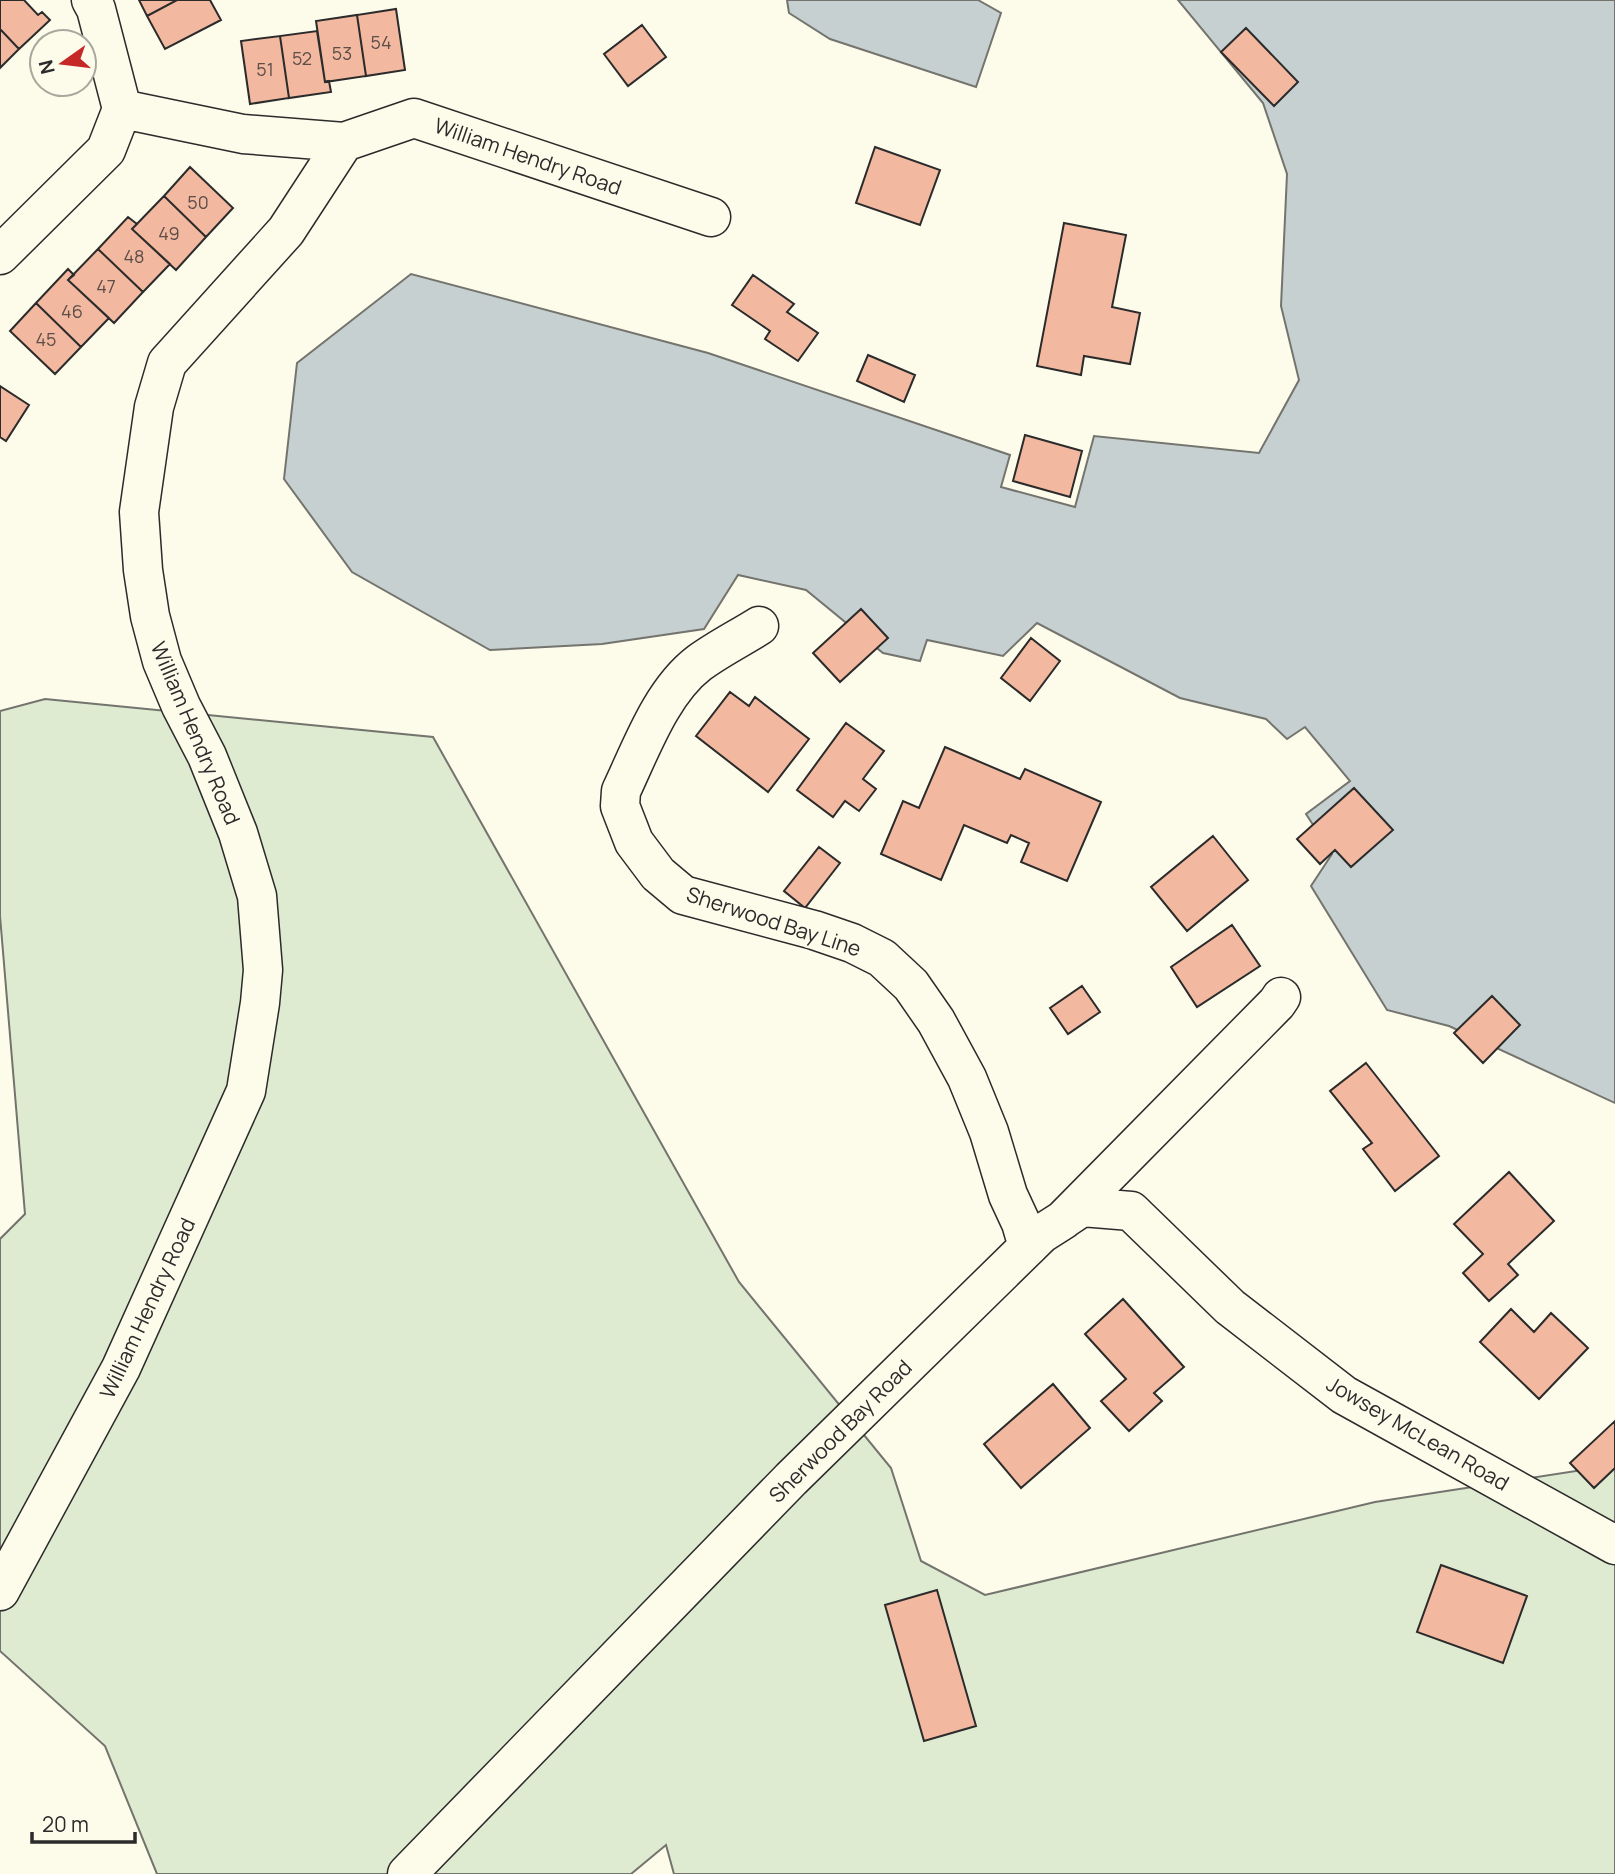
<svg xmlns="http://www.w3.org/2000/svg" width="1615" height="1874" viewBox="0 0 1615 1874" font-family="Manrope,sans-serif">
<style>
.green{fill:#deebd1;stroke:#74746e;stroke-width:2}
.water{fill:#c7d0d0;stroke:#74746e;stroke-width:2}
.building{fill:#f2b8a0;stroke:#2b2b2b;stroke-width:2}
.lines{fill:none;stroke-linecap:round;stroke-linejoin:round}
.minor-casing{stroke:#2b2b2b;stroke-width:41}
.minor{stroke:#fdfbea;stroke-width:38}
.labels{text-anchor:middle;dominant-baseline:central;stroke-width:5;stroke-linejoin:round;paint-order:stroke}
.number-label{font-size:18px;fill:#5d4e48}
.street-label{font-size:21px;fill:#2b2b2b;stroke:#fdfbea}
</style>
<rect width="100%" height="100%" fill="#fdfbea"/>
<path class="green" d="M45 699 433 737 739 1282 891 1468 921 1561 985 1595 1375 1502 1615 1465V1874H674L666 1845 631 1874H157L105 1746 0 1651V1239L25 1214 0 916V711Z"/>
<path class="water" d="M787 0H978L1001 13 976 87 830 39 789 13Z
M1178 0H1615V1103L1449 1026 1387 1010 1311 886 1332 854 1306 814 1350 781 1305 727 1287 739 1266 719 1180 698 1037 623 1003 656 927 640 920 661 883 653 806 590 738 575 704 629 602 644 490 650 352 572 284 479 297 363 411 274 708 353 1010 455 1001 487 1075 507 1094 436 1259 453 1299 380 1281 306 1287 174 1263 103Z"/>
<path class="building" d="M0 0H24L38 15 42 12 50 20 19 49 0 29Z
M139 0H177L147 16Z
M177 0H210L221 20 165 49 147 16Z
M396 9 405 70 366 76 357 15Z
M357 15 366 76 325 82 316 21Z
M642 25 666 57 628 86 604 54Z
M1246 28 1298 82 1274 106 1221 52Z
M0 29 19 49 0 68Z
M317 31 325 82 329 81 331 92 289 98 280 36Z
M280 36 289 98 250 104 241 41Z
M875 147 940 170 920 225 856 203Z
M190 167 233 208 206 237 164 196Z
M164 196 206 237 176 270 132 229Z
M128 217 137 224 132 229 170 264 143 292 98 249Z
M1064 223 1126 235 1112 307 1140 313 1130 364 1084 356 1081 375 1037 366Z
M98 249 143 292 114 323 68 280Z
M68 269 74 275 68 280 109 318 81 347 36 303Z
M753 275 794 304 787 312 818 333 798 361 765 339 770 331 732 305Z
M36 303 81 347 55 374 10 331Z
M868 355 915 375 904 402 857 381Z
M0 386 29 405 6 441 0 437Z
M1025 435 1082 451 1070 497 1013 481Z
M861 609 888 638 840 682 813 653Z
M1031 638 1060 661 1030 701 1001 678Z
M730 692 749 706 755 697 809 739 768 792 696 736Z
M846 723 884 751 863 779 876 789 859 811 845 801 833 817 797 790Z
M945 747 1020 779 1025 769 1101 802 1067 881 1021 862 1029 843 1011 835 1007 843 964 825 941 880 881 854 903 801 919 808Z
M1354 788 1393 830 1351 867 1335 850 1320 864 1297 839Z
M1213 836 1248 880 1187 931 1151 887Z
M819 847 840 863 805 908 784 891Z
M1232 925 1260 966 1197 1007 1171 967Z
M1082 986 1100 1012 1068 1034 1050 1008Z
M1492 996 1520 1025 1483 1063 1454 1033Z
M1366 1063 1439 1156 1395 1191 1363 1149 1372 1143 1330 1091Z
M1509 1172 1554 1221 1508 1264 1518 1275 1489 1301 1463 1273 1483 1254 1454 1224Z
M1123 1299 1184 1367 1154 1393 1162 1401 1129 1431 1101 1401 1126 1379 1085 1334Z
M1511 1309 1534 1332 1551 1313 1588 1348 1539 1399 1480 1342Z
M1053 1384 1090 1428 1021 1488 984 1444Z
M1615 1421V1468L1594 1488 1570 1463Z
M1441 1565 1527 1596 1503 1663 1417 1632Z
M937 1590 976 1726 924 1741 885 1605Z"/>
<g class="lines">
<defs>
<path id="minor" d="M122 109 243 134 344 142
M0 255 106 150 122 109 96 9 91 0
M759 626C740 638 718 649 699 663 661 692 641 749 621 791L620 806 634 842 658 874 683 895 814 930 852 943 882 958 911 985 936 1021 967 1078 989 1132 1008 1195 1021 1223 1028 1247
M1064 1219 1082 1207 1131 1211 1230 1307 1344 1395 1615 1545
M0 1591 121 1368 246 1091 260 1003 263 970 257 896 238 833 207 756 181 706 162 661 150 616 143 570 139 512 154 407 167 363 286 231 344 142 414 118 711 217
M407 1874 791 1479 1041 1234 1063 1220 1277 1003 1281 997"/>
</defs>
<use href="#minor" class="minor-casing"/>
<use href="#minor" class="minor"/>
</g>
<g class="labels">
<g class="number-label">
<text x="381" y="42">54</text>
<text x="342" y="53">53</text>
<text x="302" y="58">52</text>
<text x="265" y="69">51</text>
<text x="198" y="202">50</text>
<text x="169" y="233">49</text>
<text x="134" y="256">48</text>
<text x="106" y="286">47</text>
<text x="72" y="311">46</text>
<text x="46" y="339">45</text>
</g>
<g class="street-label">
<text transform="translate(528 156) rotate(19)">William Hendry Road</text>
<text transform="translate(196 733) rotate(67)">William Hendry Road</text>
<text transform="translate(774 921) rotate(18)">Sherwood Bay Line</text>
<text transform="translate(147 1308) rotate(-65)">William Hendry Road</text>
<text transform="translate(840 1431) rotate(-45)">Sherwood Bay Road</text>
<text transform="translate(1418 1433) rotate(30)">Jowsey McLean Road</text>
</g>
</g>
<g transform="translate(63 63) rotate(256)"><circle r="33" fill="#fdfbea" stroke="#a9a89e" stroke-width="2"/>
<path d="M0-5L12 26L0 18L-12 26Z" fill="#c62828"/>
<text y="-10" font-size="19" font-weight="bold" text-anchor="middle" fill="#2b2b2b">N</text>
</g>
<path d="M32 1832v10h103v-10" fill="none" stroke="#2b2b2b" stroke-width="3.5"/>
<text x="42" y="1832" font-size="21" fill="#2b2b2b" stroke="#fdfbea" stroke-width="5" paint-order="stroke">20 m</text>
</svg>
